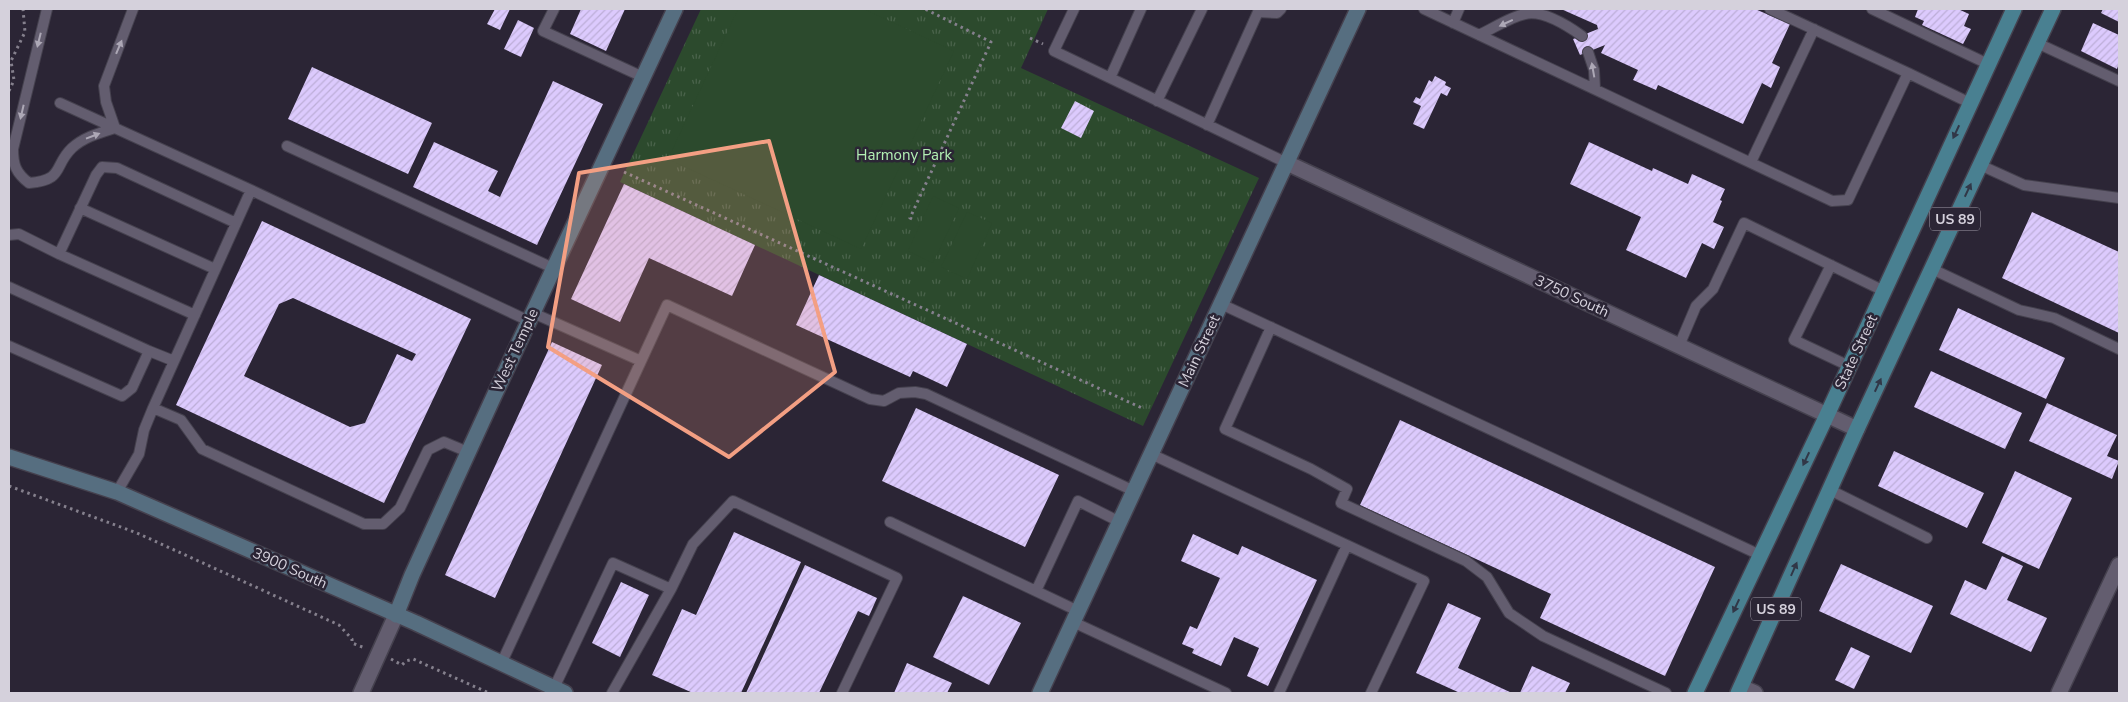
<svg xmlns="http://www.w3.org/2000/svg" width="2128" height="702" viewBox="0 0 2128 702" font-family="'Nunito Sans',sans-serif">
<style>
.grass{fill:url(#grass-tufts)}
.pitch{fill:#2c4a2d}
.building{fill:url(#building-hatch);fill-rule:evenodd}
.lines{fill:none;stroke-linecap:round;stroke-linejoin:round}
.lane-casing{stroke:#45414e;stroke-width:12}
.street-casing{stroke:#45414e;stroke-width:18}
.secondary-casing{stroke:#45414e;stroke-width:18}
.primary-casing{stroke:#45414e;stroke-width:18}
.path{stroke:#85808d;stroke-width:3;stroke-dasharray:2.5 4;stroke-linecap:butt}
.lane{stroke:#635d6f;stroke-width:10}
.street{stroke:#635d6f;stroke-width:15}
.secondary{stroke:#566e80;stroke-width:15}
.primary{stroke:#498091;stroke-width:15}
.oneway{fill:#ada8b6}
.oneway2{fill:#313747}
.marked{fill:#f39f83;fill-opacity:0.2;stroke:#f39f83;stroke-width:4;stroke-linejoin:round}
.labels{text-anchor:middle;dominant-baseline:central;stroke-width:5;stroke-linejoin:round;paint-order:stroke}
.shield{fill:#2b2535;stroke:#a29daa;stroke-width:1}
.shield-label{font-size:14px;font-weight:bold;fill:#d5d1dc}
.park-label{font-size:15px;fill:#b2efb3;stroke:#2b2535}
.street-label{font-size:15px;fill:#d5d1dc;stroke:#2b2535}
</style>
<defs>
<pattern id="grass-tufts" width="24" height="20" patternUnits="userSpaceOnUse" patternTransform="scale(1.25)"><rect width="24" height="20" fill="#2c4a2d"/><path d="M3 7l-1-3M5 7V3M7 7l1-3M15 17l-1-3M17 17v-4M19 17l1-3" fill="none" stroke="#4a634b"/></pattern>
<pattern id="building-hatch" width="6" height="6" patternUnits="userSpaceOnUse" patternTransform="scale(1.25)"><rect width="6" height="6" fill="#dccafd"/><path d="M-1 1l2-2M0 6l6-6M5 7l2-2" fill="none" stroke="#bdaed8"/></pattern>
</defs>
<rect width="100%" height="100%" fill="#2b2535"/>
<path class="grass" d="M701 9H1048L1021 68 1259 178 1143 426 620 182Z"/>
<path class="pitch" d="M738 9H864L954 51 861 249 668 159Z
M933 196 959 208 933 263 908 251Z
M967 212 992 223 967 279 941 267Z"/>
<path class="building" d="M495 9H510L500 30 487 24Z
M581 9H625L606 51 570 34Z
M1561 9H1755L1790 24 1772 63 1780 67 1771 88 1762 83 1743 124 1658 85 1656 90 1633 80 1638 70 1601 53 1605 45 1580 55 1573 39 1598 29 1597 25Z
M1918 9H1958L1969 14 1964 26 1971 29 1963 44 1922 25 1924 21 1915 17Z
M2103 9H2119V22L2101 13Z
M518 20 534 28 521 57 504 49Z
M2093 23 2119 35V63L2117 69 2081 51Z
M312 67 432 123 408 174 288 119Z
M1435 76 1446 82 1445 85 1451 88 1447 96 1441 93 1424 129 1413 124 1421 106 1413 102 1416 97 1420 99 1429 80 1432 82Z
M553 81 603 104 537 245 413 187 434 142 498 171 488 191 500 197Z
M1075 101 1094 111 1081 138 1061 128Z
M1589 142 1652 171 1653 168 1688 184 1692 174 1725 189 1720 200 1722 201 1713 222 1724 227 1714 249 1702 243 1686 278 1626 250 1641 217 1570 184Z
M624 184 755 245 732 296 649 258 620 322 571 299Z
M2032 212 2119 252V333L2002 278Z
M262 221 471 319 384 503 176 405ZM293 298 416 354 412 361 397 354 365 423 350 427 244 376 279 304Z
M819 275 967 344 947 387 913 371 910 377 796 325Z
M1958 308 2065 358 2046 399 1939 350Z
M552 342 602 365 495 598 445 575Z
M1931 371 2022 413 2005 449 1914 407Z
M2047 403 2117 435 2107 456 2119 461 2112 479 2029 441Z
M916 408 1059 475 1025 547 882 481Z
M1400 420 1715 567 1665 676 1540 618 1551 594 1360 505Z
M1894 451 1984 493 1967 528 1878 486Z
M2015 471 2072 498 2039 569 1982 543Z
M734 532 801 562 741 693H693L652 675 682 609 696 615Z
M1193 534 1238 555 1242 546 1317 580 1268 686 1247 676 1259 648 1234 637 1221 666 1192 653 1194 649 1182 644 1190 626 1197 629 1220 578 1181 561Z
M2002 556 2023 566 2007 600 2047 618 2031 652 1950 614 1965 580 1986 590Z
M1841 564 1933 606 1911 653 1819 611Z
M805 565 877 598 869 616 858 611 819 693H746Z
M621 582 649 595 620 657 592 643Z
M963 596 1021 623 989 685 933 657Z
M1448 603 1481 618 1458 668 1512 693H1460L1416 673Z
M1851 647 1870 656 1854 689 1835 680Z
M907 663 952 683 947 693H894Z
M1532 666 1570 683 1565 693H1520Z"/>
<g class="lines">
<defs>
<path id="lane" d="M47 9 13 149C13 165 16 173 29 183 65 180 53 166 72 148 84 137 99 133 115 128
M554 9 543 31 643 77
M1074 9 1054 51 1287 163
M1424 9 1832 201 1848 200 1908 73 1770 9
M1872 9 1988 64
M1453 23 1459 9
M1479 35C1494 28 1510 17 1525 14 1543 10 1568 26 1582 36
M2037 43 2119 81
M1588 52 1594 70 1595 89
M1908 73 1970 103
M1110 78 1141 9
M1157 101 1202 9
M60 103 251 190 529 321
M1207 125 1258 12 1277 13 1281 9
M115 128 106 102 104 86 133 9
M287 146 553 268
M1751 162 1814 29
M1980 165 2024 185 2119 198
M80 208 215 269
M9 235 19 234 59 254 96 175 102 167 117 168 236 223
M59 254 195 315
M1831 265 1794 340 1849 366
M1932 269 2019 310 2054 318 2119 349
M9 287 149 351
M1221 304 1760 555
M533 313 641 361
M1271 327 1225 429 1311 469 1347 489 1341 503 1466 561 1487 577 1509 613 1543 636 1666 693
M9 346 122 396 132 388 149 351 174 361
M1679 346 1696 306 1713 289 1744 223 1884 291
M153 408 181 420 202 449 364 524H383L400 508 428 450 444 442 468 452
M1151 454 1424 581 1371 693
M1830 490 1927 538
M117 492 139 454 144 430 153 408 251 190
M890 522 1078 611
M1036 591 1078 501 1120 522
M1073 622 1226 693
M501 664 667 305 870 399 884 401 899 393 915 392 926 394 1134 491
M554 688 613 563 671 589 693 544 733 501 897 578 842 693
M612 693 671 589
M1279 693 1347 545"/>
<path id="street" d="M1287 163 1857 429
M1741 687 1755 693
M361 693 396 615
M2059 693 2119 565"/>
<path id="secondary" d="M9 457 117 492 416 623 565 693
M396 615 412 575 494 396 675 9
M1040 693 1358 9"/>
<path id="primary" d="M1695 693 1827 415 2014 9
M1738 693 1857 429 2053 9"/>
</defs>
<use href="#lane" class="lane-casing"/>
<use href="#street" class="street-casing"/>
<use href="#secondary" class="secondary-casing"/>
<use href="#primary" class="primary-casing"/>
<path class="path" d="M1030 38 1043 44
M9 91 14 80 11 61 25 32 23 9
M624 172 1142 408
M912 219 910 218 991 42 925 9
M9 486 137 533 339 625 352 639V643L365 648
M391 659 402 665 406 661 413 659 489 693"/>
<use href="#lane" class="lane"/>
<use href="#street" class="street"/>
<use href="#secondary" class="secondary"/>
<use href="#primary" class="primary"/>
</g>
<defs><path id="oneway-solid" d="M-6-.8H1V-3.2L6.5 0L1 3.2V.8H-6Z" transform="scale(1.25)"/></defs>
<g class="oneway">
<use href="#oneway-solid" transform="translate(1506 23) rotate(155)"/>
<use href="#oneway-solid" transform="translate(39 40) rotate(104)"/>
<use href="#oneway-solid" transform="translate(119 47) rotate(-67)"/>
<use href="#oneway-solid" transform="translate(1593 70) rotate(-100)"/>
<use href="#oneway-solid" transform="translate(22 112) rotate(103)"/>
<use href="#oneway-solid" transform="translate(93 136) rotate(-21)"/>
</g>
<g class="oneway2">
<use href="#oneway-solid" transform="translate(1956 132) rotate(115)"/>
<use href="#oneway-solid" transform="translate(1968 190) rotate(-65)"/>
<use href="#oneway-solid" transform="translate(1878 385) rotate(-65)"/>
<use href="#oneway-solid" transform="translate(1806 459) rotate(115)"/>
<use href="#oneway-solid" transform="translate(1794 569) rotate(-66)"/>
<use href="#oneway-solid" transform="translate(1736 606) rotate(115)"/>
</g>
<path class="marked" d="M769 141 835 372 729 457 548 347 579 173Z"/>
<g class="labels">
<g class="shield">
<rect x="1930" y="207.5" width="50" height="23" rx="4"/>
<rect x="1751" y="597.5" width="50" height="23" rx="4"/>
</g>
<g class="shield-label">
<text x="1955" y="219">US 89</text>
<text x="1776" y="609">US 89</text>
</g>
<g class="park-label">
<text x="904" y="155">Harmony Park</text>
</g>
<g class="street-label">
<text transform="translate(1572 296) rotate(25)">3750 South</text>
<text transform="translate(515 350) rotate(-65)">West Temple</text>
<text transform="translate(1199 351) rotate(-65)">Main Street</text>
<text transform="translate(1856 352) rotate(-65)">State Street</text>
<text transform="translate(290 568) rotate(24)">3900 South</text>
</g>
</g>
<rect width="2128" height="702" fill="none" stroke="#d5d1dc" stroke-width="20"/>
</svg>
